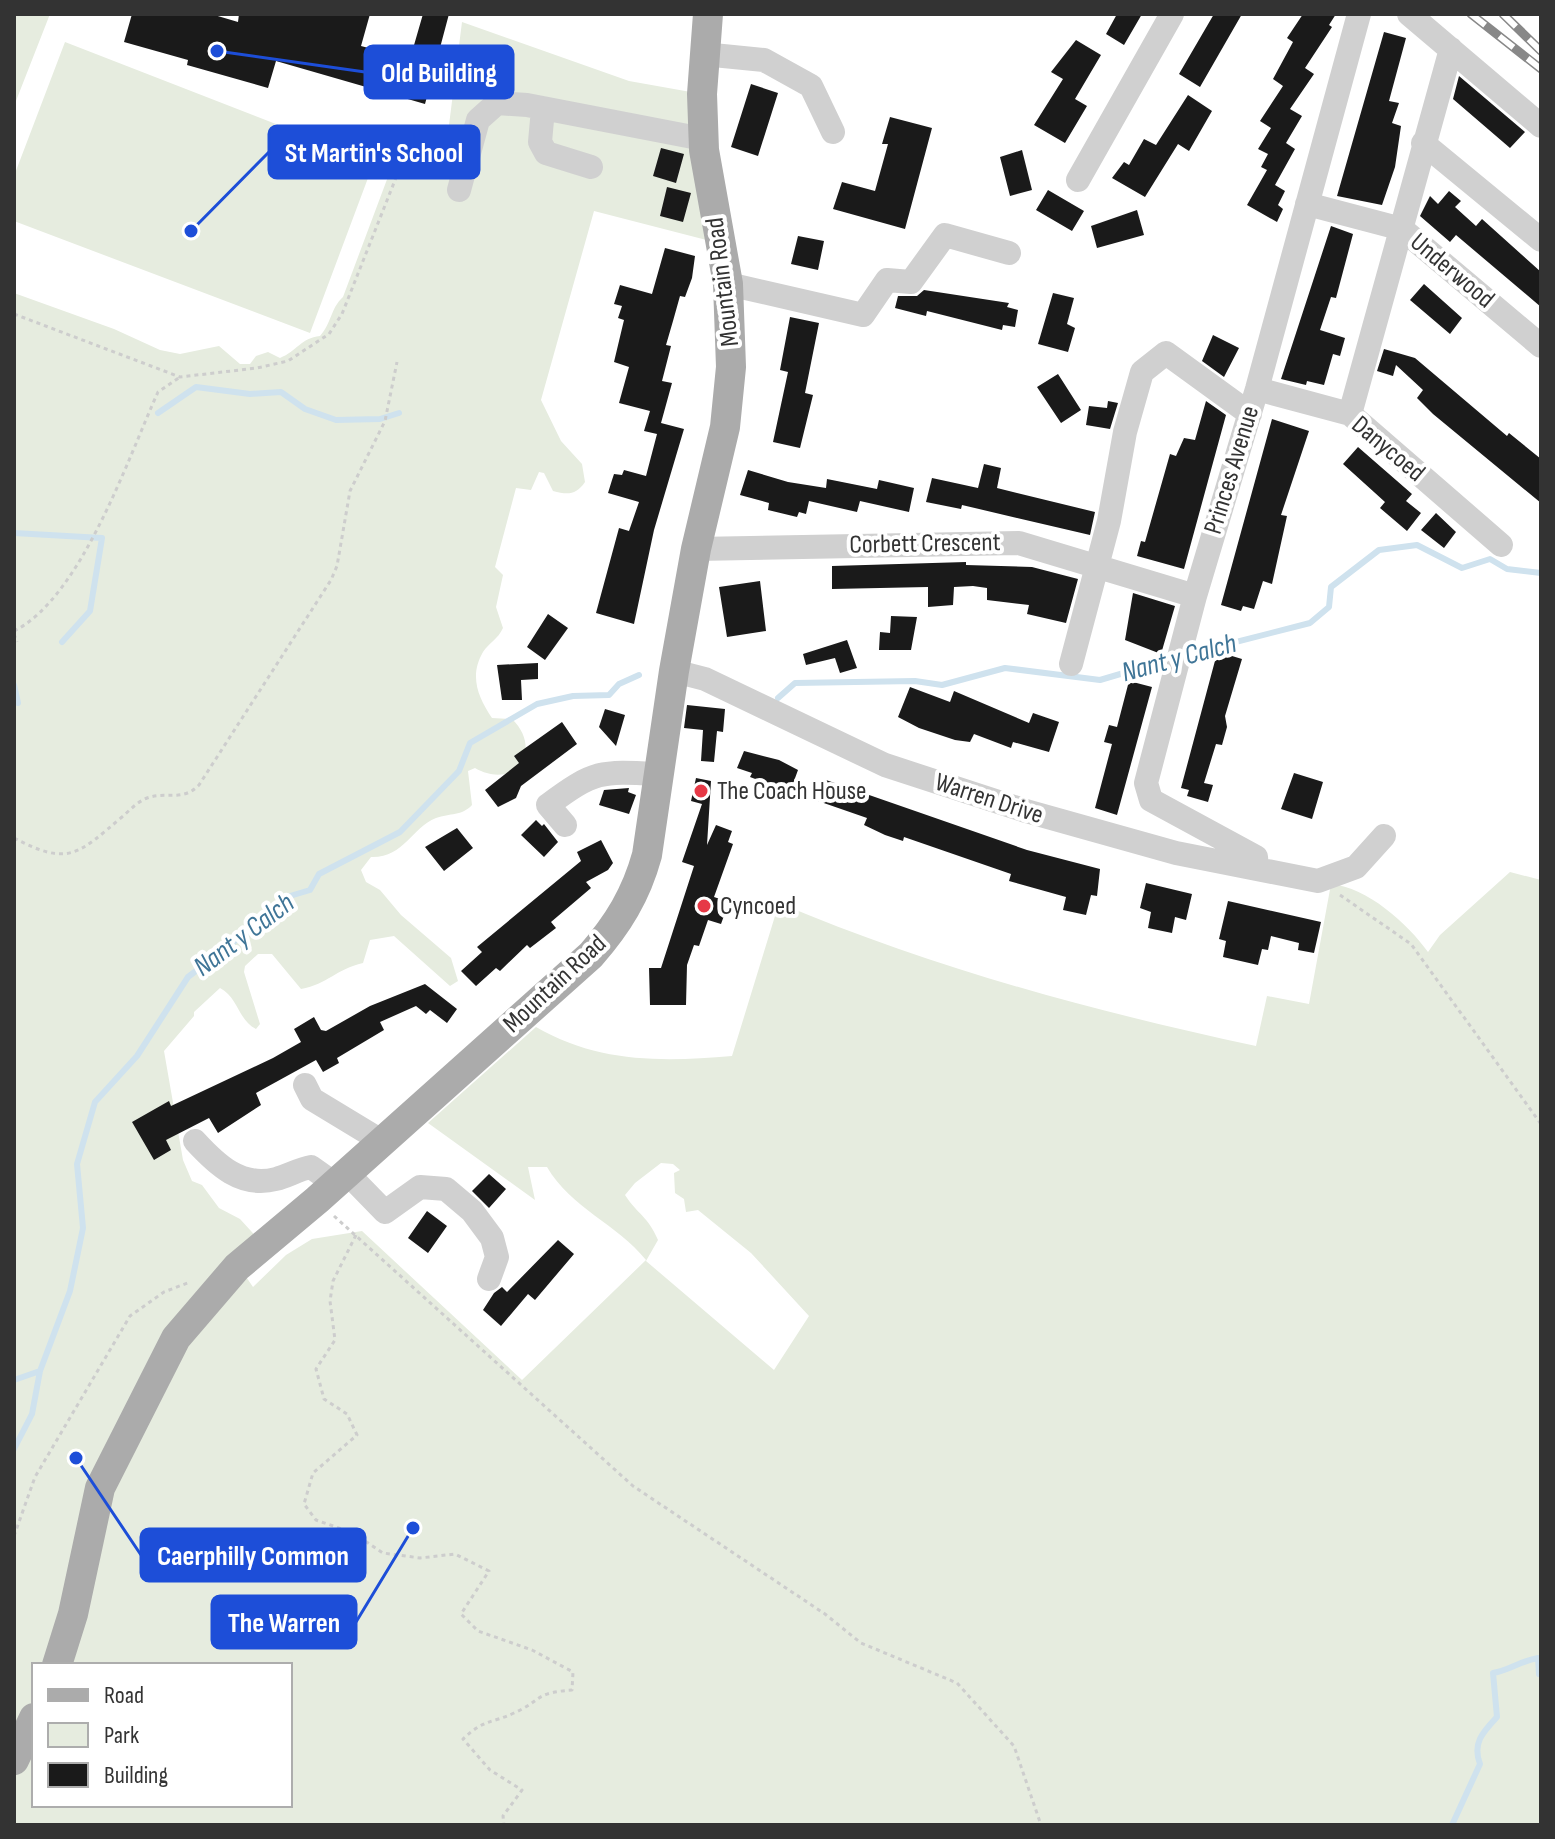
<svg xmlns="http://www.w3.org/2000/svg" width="1555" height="1839" viewBox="0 0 1555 1839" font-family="'Sofia Sans Condensed',sans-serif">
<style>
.green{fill:#e6ecdf;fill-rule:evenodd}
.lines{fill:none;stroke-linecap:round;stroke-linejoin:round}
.stream{stroke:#cfe2ee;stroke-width:6}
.building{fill:#1a1a1a}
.path{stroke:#cdcdcd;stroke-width:3;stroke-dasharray:4 4;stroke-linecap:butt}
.minor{stroke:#d0d0d0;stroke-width:24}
.major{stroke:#ababab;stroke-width:30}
.rail-casing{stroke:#888;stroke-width:9}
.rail{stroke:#fff;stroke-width:6;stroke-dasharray:18;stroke-linecap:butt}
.poi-dot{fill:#e63946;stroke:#fff;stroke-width:3}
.labels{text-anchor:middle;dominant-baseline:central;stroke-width:8;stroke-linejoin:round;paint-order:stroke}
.street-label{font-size:26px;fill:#333;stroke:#fff}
.poi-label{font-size:26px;fill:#333;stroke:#fff;text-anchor:start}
.water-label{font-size:28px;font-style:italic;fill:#3f7597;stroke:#fff}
.leader{fill:none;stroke:#1d4ed8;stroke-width:3}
.callout-dot{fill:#1d4ed8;stroke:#fff;stroke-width:3}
.callout{fill:#1d4ed8;stroke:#1d4ed8;stroke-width:3}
.callout-label{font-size:28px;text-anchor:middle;font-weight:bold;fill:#fff}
</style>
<rect width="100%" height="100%" fill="#fff"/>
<path class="green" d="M14 14H50L14 106Z
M462 22 629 81 702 94 722 244 594 211 541 400 561 441 582 464 585 482C576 495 568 495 553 491L544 473 539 472 531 490 516 488 495 567 503 575 496 607 503 628C498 639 489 643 483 652 469 676 478 697 492 718L512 719C544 750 515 791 475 768L468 771 472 805C462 816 450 813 436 818 411 828 404 858 371 857L361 870 366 882 380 890 401 915 451 958 458 981 450 986 394 936 370 940 363 963C336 969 328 984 301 989L272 954H258L245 966 244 972 260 1024 256 1029C238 1020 238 997 220 988L194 1012V1016L164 1051 183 1160 192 1181 202 1185 219 1208 240 1219 263 1244 238 1265 253 1287 286 1255 312 1239 362 1231 522 1380 646 1260C617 1224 571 1208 547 1167H528L535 1200 428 1123 536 1027C598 1063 662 1062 732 1056L779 903C933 968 1093 1011 1256 1046L1267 996 1309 1004 1331 884C1367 887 1408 924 1428 952L1440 935 1510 872 1541 880V1825H14V293L114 329 160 350 180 354 219 346 240 364H250L256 356 268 352 280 358C297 351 301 338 320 336 332 323 330 309 343 297L398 150 449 125ZM661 1163 673 1164 680 1170 674 1173 675 1193 684 1199 686 1212 698 1210 751 1253 809 1316 774 1370 646 1261 658 1240C648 1216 638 1215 625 1195L635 1183ZM34 1665H290V1805H34Z
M65 42 374 162 310 333 14 221V176Z"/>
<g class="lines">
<path class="stream" d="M158 413 196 387 250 394 281 392 305 409 336 420 380 419 399 413
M14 533 102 538 90 611 62 642
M1185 655 1310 623 1329 607 1331 587 1379 550 1417 545 1462 568 1490 559 1507 569 1541 573
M14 685 18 703
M778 698 795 683 915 681 942 685 1005 668 1100 680 1171 659
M14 1380 40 1371
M14 1449 32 1414 40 1371 70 1291 83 1228 77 1164 95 1102 137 1056 188 977 270 914H279L290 896 310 890 319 874 400 832 459 771 470 743 537 704 573 696 609 695 619 684 639 675
M1452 1825 1480 1764C1472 1743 1483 1732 1497 1717L1493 1673C1510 1670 1520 1661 1538 1658L1539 1674 1541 1672"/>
</g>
<path class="building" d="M132 14H211L238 22 239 14H370L361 46 410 59 423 14H449L425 104 276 61 268 88 187 65 188 60 124 42Z
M1117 14H1142L1124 45 1106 34Z
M1214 14H1242L1200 87 1179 74Z
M1303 14H1336L1329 25 1332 27 1305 68 1314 74 1290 109 1302 116 1286 143 1295 149 1275 185 1285 191 1278 205 1283 209 1277 222 1247 205 1267 170 1261 167 1268 154 1258 149 1271 128 1260 121 1283 86 1273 79 1293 42 1287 38Z
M1384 32 1406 38 1389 101 1399 103 1392 123 1401 126 1395 167 1382 205 1337 196Z
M1076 40 1101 55 1075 99 1087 106 1065 143 1034 125 1063 79 1051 72Z
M1459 76 1525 132 1510 148 1453 99Z
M751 84 778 93 758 156 731 147Z
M1188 95 1212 111 1189 151 1178 144 1145 197 1112 178 1124 162 1129 165 1144 139 1156 145Z
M890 117 932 128 905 229 833 209 842 182 875 191 888 144H882Z
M661 148 684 154 676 183 653 176Z
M1022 150 1032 190 1010 196 1000 157Z
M667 187 691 193 683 222 660 216Z
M1048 190 1084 211 1072 231 1036 210Z
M1449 191 1461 201 1455 207 1476 226 1482 219 1541 272V307L1456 235 1450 242 1420 216 1430 196 1438 204Z
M1137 210 1144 235 1097 248 1091 226Z
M1331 226 1353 234 1336 298 1331 297 1320 330 1345 338 1340 356 1333 354 1324 385 1307 381 1306 385 1281 379Z
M798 236 824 241 818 270 791 264Z
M665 248 695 256 692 278 685 297 680 296 673 321 666 345 671 346 662 381 672 383 661 423 684 429 654 530 634 624 596 613 619 528 629 531 639 502 608 493 612 480 614 474 622 475 624 470 646 476 657 434 644 431 650 411 619 403 629 367 614 362 624 320 618 318 622 306 614 304 620 285 652 294Z
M1424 284 1462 318 1450 334 1410 300Z
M924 290 1009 303 1007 307 1018 310 1015 327 1003 325 1002 330 927 311 926 316 895 308 898 296H917Z
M1053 293 1074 298 1067 324 1075 328 1068 352 1038 344Z
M790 317 819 323 805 393 813 395 800 448 773 442 788 372 780 370Z
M1213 335 1239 348 1224 377 1202 361Z
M1384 349 1415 358 1507 436 1509 433 1541 459V503L1433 414 1417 398 1423 390 1396 365 1393 376 1377 371Z
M1058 374 1081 410 1061 423 1037 387Z
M1108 401 1118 403 1110 429 1086 425 1089 406 1107 408Z
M1206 401 1226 415 1184 569 1137 556 1141 541 1145 542 1170 454 1176 456 1184 438 1195 440Z
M1272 419 1309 431 1281 515 1287 516 1272 584 1263 581 1254 609 1243 606 1241 611 1221 605Z
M1358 447 1412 494 1406 501 1421 513 1407 531 1380 508 1385 502 1343 464Z
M984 464 1001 468 997 488 1095 512 1090 535 962 505 961 509 926 502 932 478 978 488Z
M748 470 788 482 826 488 827 479 877 489 879 480 914 488 909 512 860 501 857 512 809 501 806 514 799 512 797 517 768 510 769 503 740 495Z
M1436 513 1456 532 1444 548 1421 530Z
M966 562V565L1032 567 1078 579 1066 623 1027 614 1029 605 987 600V588L973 586 954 587 953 605 928 607V587L832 589V566Z
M760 581 766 631 727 637 719 587Z
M1133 593 1175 606 1161 654 1125 640Z
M548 614 568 628 545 660 527 647Z
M891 616 917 617 911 650H879L880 632 890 633Z
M847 640 857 668 840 673 835 658 806 665 803 654Z
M1220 642 1235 646 1232 656 1242 659 1225 716 1227 727 1222 745 1216 744 1204 783 1213 785 1208 802 1187 796 1189 790 1181 788Z
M538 663V679L521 680 522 700H502L497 665Z
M1129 681 1152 687 1117 815 1095 808 1112 744 1104 742 1109 725 1117 727Z
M910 687 950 702 954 691 1029 723 1033 713 1059 722 1049 752 1013 742 1011 748 974 734 970 742 955 740 919 728 898 717Z
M687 705 725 709 723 732 717 731 714 762 701 761 703 730 684 728Z
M605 709 625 715 616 746 599 727Z
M562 722 577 744 521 786 516 798 498 807 485 790 519 763 514 756Z
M744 751 779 760 798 770 790 792 750 777 752 773 737 768Z
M1294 773 1323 782 1312 819 1281 809Z
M696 778 711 781 707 845 716 825 732 831 728 842 733 844 714 897 729 902 721 924 708 920 699 946 694 945 687 965 686 1005H650L649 968H661L694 866 682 862 702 804 691 801Z
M826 780 1027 850 1100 869 1097 896 1091 895 1086 915 1063 910 1066 897 1009 881 1011 874 904 837 903 841 885 835 864 825 867 818 818 801Z
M629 788 628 792 636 795 629 814 599 805 604 790Z
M536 820 542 826 544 824 558 842 544 857 521 835Z
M457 828 473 848 444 871 425 847Z
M601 840 613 863 608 870 586 882 591 888 551 922 556 928 530 948 527 945 500 971 496 968 476 986 461 971 482 952 477 947 581 861 577 852Z
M1146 883 1192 894 1186 920 1175 917 1172 933 1148 928 1151 912 1140 908Z
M1228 901 1321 922 1314 953 1298 950 1299 943 1271 936 1268 950 1262 949 1258 965 1223 957 1226 941 1219 939Z
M425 984 457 1009 447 1023 430 1010 426 1014 416 1006 380 1022 384 1030 337 1058 339 1063 323 1072 316 1060 256 1093 261 1105 218 1133 209 1118 166 1140 171 1150 154 1160 132 1122 169 1101 171 1106 273 1058 301 1042 294 1029 314 1017 321 1030 326 1031 370 1006Z
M489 1174 506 1189 489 1208 472 1191Z
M427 1211 447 1226 428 1253 408 1238Z
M558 1240 574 1254 535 1300 528 1294 501 1326 483 1310 494 1293 502 1287 507 1292Z"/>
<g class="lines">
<path class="path" d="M14 314 180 377 257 368 288 361 329 334 342 314 405 155H418L445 165
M14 631C81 598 128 458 158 392L180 377
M14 634 17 642
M14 838C69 867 78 854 122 817 130 810 137 802 147 798 166 791 183 802 199 785L331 580 337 566 350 491 385 421 397 362
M1340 895 1411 944 1541 1124
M334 1216 633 1486 825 1614 861 1643 957 1683 1014 1746 1041 1825
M356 1235 333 1281 330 1301 335 1340 316 1369 324 1399 347 1414 357 1435 313 1473 304 1504 316 1520 353 1533 383 1553 420 1558 455 1554 489 1571 461 1614 478 1631 532 1650 573 1672 572 1690C533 1693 543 1700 514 1713 490 1724 484 1719 463 1739L490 1770 522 1790 503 1816 504 1825
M14 1536 35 1477 130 1316 164 1292 190 1282"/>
<path class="minor" d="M1409 14 1541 126
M703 54 764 60 811 86 833 132
M543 109 540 142 546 153 591 167
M1423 143 1541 240
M1078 180 1172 14
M459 190 478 120 497 103 527 105 703 139
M1307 204 1402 229 1541 346
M728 284 863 315 887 280 911 282 945 235 1009 253
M1257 389 1350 414 1501 545
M1350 414 1451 49
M696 549 1019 543 1195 596
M1071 664 1109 521 1125 432 1142 372 1166 353 1250 414
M674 671 705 679 885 765 1026 811 1176 853 1318 881 1356 867 1384 836
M565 825 548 805C595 770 601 771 659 774
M1257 868 1256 857 1151 800 1146 783 1195 596 1257 389 1359 14
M305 1085 312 1099 383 1142
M195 1141C217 1165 241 1188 276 1179 288 1176 299 1169 311 1167L335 1184
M347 1173 385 1212 420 1187 446 1189 472 1211 492 1238 497 1257 489 1279"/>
<path class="major" d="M57 1665 73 1614 100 1488 176 1338 237 1267 317 1200 591 955C618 924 636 895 647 855L674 671 696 549 725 427 731 367 728 284 704 150 702 94 708 14
M14 1760 34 1718"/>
<defs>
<path id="rail" d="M1471 14 1541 69
M1503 14 1541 51"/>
</defs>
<use href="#rail" class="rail-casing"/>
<use href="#rail" class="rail"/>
</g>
<g class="poi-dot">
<circle cx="701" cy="791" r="8"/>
<circle cx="704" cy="906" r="8"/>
</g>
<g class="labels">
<g class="street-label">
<text transform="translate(1452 271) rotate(40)">Underwood</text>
<text transform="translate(723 282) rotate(-97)">Mountain Road</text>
<text transform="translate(1388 449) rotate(40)">Danycoed</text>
<text transform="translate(1232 470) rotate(-73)">Princes Avenue</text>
<text transform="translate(925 544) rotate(-1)">Corbett Crescent</text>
<text transform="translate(989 799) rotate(18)">Warren Drive</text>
<text transform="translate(555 984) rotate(-43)">Mountain Road</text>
</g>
<g class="poi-label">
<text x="717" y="791">The Coach House</text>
<text x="720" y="906">Cyncoed</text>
</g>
<g class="water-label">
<text transform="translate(1179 658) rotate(-15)">Nant y Calch</text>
<text transform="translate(244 935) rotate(-37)">Nant y Calch</text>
</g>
</g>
<path class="leader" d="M217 51L365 72M191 231L269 152M76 1458L141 1555M413 1528L356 1622"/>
<g class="callout-dot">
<circle cx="217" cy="51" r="8"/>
<circle cx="191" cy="231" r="8"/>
<circle cx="76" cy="1458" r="8"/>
<circle cx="413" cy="1528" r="8"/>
</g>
<g class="callout">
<rect x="365" y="46" width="148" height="52" rx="8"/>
<rect x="269" y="126" width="210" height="52" rx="8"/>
<rect x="141" y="1529" width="224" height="52" rx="8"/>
<rect x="212" y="1596" width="144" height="52" rx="8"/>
</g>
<g class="callout-label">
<text x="439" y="82">Old Building</text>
<text x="374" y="162">St Martin's School</text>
<text x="253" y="1565">Caerphilly Common</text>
<text x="284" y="1632">The Warren</text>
</g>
<rect width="1555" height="1839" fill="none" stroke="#333333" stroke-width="32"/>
<rect x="32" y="1663" width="260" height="144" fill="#ffffff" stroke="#adadad" stroke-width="2"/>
<rect x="48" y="1689" width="40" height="12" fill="#ababab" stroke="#adadad" stroke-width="2"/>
<text x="104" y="1703" font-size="24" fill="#333333">Road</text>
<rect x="48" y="1723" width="40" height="24" fill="#e6ecdf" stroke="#adadad" stroke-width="2"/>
<text x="104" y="1743" font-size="24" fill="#333333">Park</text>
<rect x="48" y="1763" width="40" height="24" fill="#1a1a1a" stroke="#adadad" stroke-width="2"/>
<text x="104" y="1783" font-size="24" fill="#333333">Building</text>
</svg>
